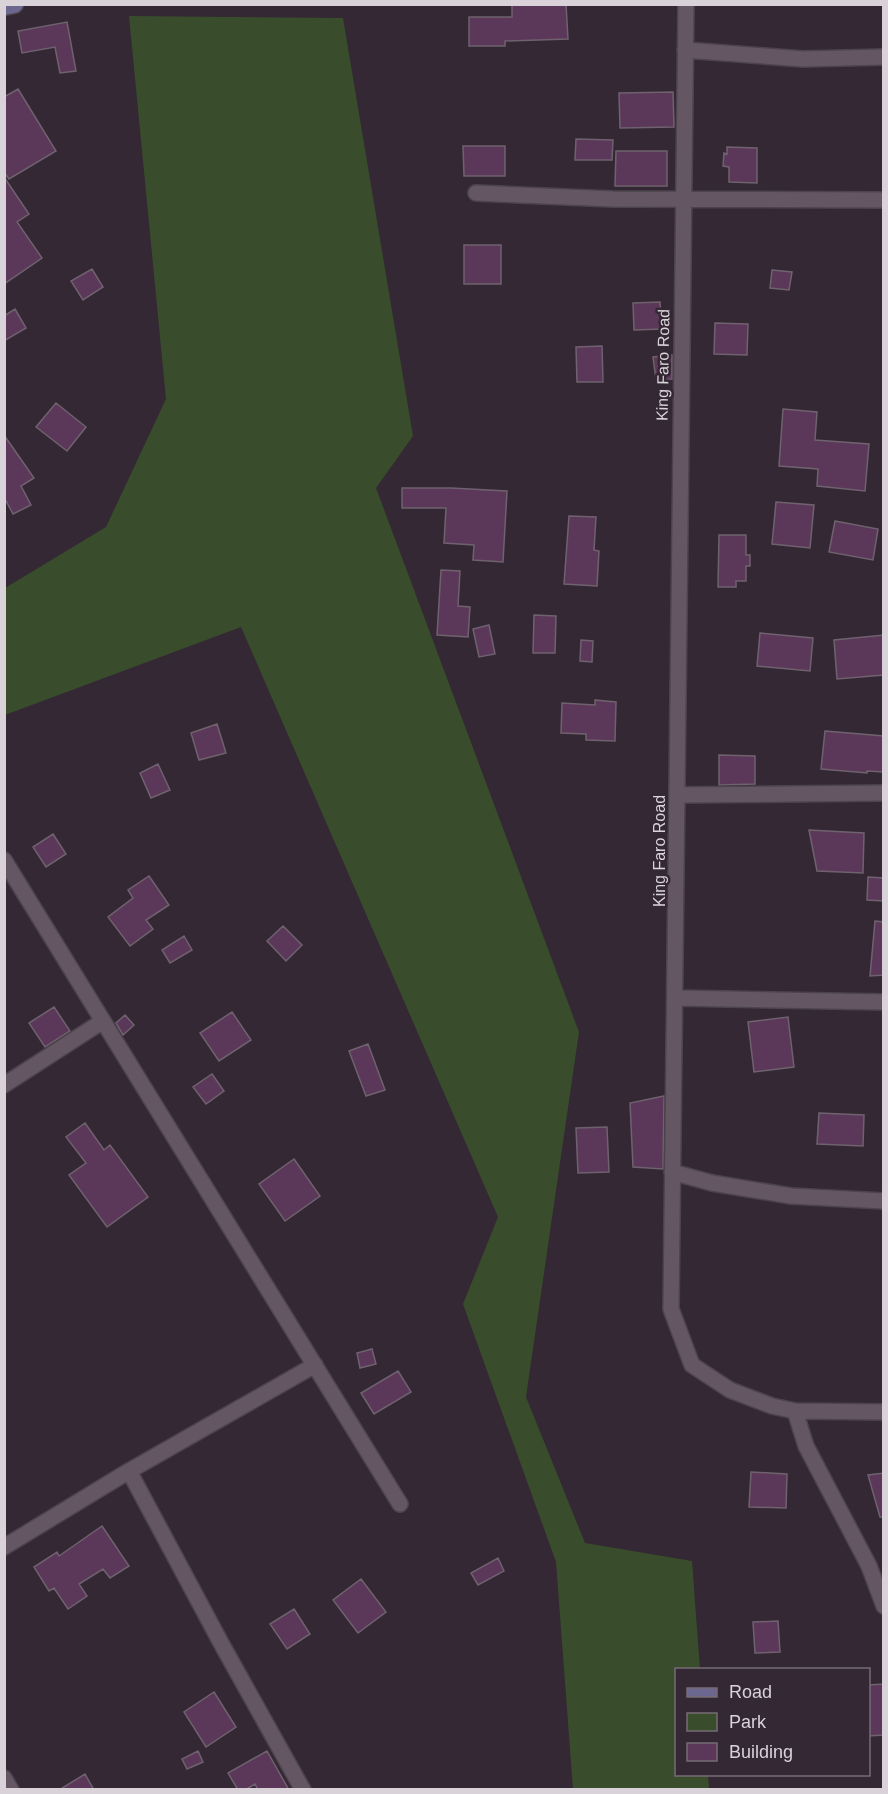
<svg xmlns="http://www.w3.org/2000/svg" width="888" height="1794" viewBox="0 0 888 1794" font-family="Arial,sans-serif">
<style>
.green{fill:#394d2c}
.building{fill:#5b3859;stroke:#6f626e;stroke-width:1.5}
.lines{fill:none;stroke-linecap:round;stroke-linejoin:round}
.street-casing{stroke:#4d434c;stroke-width:18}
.secondary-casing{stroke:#4d434c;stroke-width:21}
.street{stroke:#645763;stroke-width:15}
.secondary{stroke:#6c678e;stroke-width:18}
.labels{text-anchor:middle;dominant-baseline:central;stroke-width:5;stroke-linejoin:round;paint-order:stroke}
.street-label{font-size:16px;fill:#dad2d9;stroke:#332833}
</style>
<rect width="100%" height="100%" fill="#332833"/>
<path class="green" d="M129 16 343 18 413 436 376 488 579 1032 526 1397 585 1543 692 1561 700 1669 676 1670V1774L708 1775 709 1789H573L556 1562 463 1304 498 1217 241 627 5 715V588L106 527 166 399Z"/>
<path class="building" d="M512 4H566L568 39 505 41V46H469V17H512Z
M67 22 76 71 60 73 55 47 22 53 18 31Z
M18 89 56 151 9 179 4 172V97Z
M673 92 674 127 620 128 619 93Z
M576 139 613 140 612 160H575Z
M463 146H505V176H464Z
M727 147 757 148V183L729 182V167L723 166 724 153 727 154Z
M616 151H667V186H615Z
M4 177 29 214 17 222 42 258 4 284Z
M464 245H501V284H464Z
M92 269 103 287 83 300 71 281Z
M772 270 792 272 789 290 770 288Z
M660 302 662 329 634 330 633 303Z
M15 309 26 328 4 341V316Z
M715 323 748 324 747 355 714 354Z
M602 346 603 382H577L576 347Z
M672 355V379L656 380 653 357Z
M56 403 86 427 67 451 36 427Z
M783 409 817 412 815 440 869 444 865 491 817 486 818 469 779 466Z
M4 435 34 478 21 486 31 505 13 514 4 497Z
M402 488H451L507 491 503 562 473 560 474 545 444 543 446 508H402Z
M776 502 814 505 810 548 772 544Z
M569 516 596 517 594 550 599 551 597 586 564 584Z
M835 521 878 529 873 560 829 552Z
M719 535H746V555H750V566H746V581H736V587H718Z
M441 570 460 571 458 606 470 607 468 637 437 635Z
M534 615 556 616 555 653H533Z
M489 625 495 654 479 657 473 629Z
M760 633 813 638 810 671 757 666Z
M884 635V675L837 679 834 640Z
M581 640 593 641 592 662 580 661Z
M595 700 616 702 615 741 586 740V734L561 733 562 703 595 705Z
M217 724 226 753 199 760 191 733Z
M825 731 884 736V772L867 771V773L821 769Z
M719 755 755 756V784L719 785Z
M158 764 170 790 151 798 140 773Z
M809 830 864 833 863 873 817 871Z
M53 834 66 854 46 867 33 847Z
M149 876 169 905 146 920 153 929 130 946 108 917 133 898 128 890Z
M868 877 884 878V901L867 900Z
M875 921 884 922V975L870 976Z
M283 926 302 945 286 961 267 941Z
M184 936 192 950 170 963 162 950Z
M54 1007 70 1031 45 1047 29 1023Z
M232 1012 251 1040 219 1061 200 1033Z
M125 1015 134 1025 123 1035 116 1023Z
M788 1017 794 1067 754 1072 748 1022Z
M368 1044 385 1090 366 1096 349 1051Z
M212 1074 224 1091 206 1104 193 1087Z
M664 1096 663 1169 633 1167 630 1103Z
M819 1113 864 1115 863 1146 817 1144Z
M85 1123 104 1150 110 1145 148 1197 107 1227 69 1175 86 1163 66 1137Z
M607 1127 609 1172 578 1173 576 1128Z
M294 1159 320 1196 285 1221 259 1184Z
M372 1349 376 1364 360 1368 357 1353Z
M398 1371 411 1392 374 1414 361 1393Z
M751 1472 787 1474 786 1508 749 1507Z
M884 1473V1517H880L868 1475Z
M102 1526 129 1566 110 1578 103 1569 79 1584 87 1596 68 1609 54 1588 49 1591 34 1567 57 1552 59 1556Z
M498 1558 504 1571 478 1585 471 1573Z
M361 1579 386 1612 358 1633 333 1600Z
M294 1609 310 1634 287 1649 270 1624Z
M778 1621 780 1652 755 1653 753 1622Z
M884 1684V1735L868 1736V1685Z
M214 1692 236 1727 206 1747 184 1712Z
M198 1751 203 1762 187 1769 182 1759Z
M267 1751 289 1790H258L255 1784 245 1790H238L228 1773Z
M85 1774 94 1790H59Z"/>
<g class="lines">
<defs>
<path id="street" d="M686 4 671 1309 692 1365 730 1390 772 1406 795 1411 806 1446 869 1566 884 1606
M685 50 803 59 884 57
M476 193 613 199 884 200
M677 795 884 793
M4 860 400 1504
M676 998 884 1002
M4 1085 103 1021
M672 1172 712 1183 791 1196 884 1201
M795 1411 884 1412
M129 1471 221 1643 303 1790
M4 1547 129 1471 315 1365
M4 1778 11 1790"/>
<path id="secondary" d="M4 6 14 4"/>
</defs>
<use href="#street" class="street-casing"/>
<use href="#secondary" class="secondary-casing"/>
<use href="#street" class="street"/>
<use href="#secondary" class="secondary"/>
</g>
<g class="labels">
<g class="street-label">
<text transform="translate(663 365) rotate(-89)">King Faro Road</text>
<text transform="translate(659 851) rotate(-90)">King Faro Road</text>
</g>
</g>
<rect width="888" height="1794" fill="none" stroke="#dad2d9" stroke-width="12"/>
<rect x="675" y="1668" width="195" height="108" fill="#332833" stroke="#766c75" stroke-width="1.5"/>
<rect x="687" y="1688" width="30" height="9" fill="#6c678e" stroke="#766c75" stroke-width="1.5"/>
<text x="729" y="1698" font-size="18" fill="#dad2d9">Road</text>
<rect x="687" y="1713" width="30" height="18" fill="#394d2c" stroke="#766c75" stroke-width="1.5"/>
<text x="729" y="1728" font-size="18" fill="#dad2d9">Park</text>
<rect x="687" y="1743" width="30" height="18" fill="#5b3859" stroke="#766c75" stroke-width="1.5"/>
<text x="729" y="1758" font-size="18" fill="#dad2d9">Building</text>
</svg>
